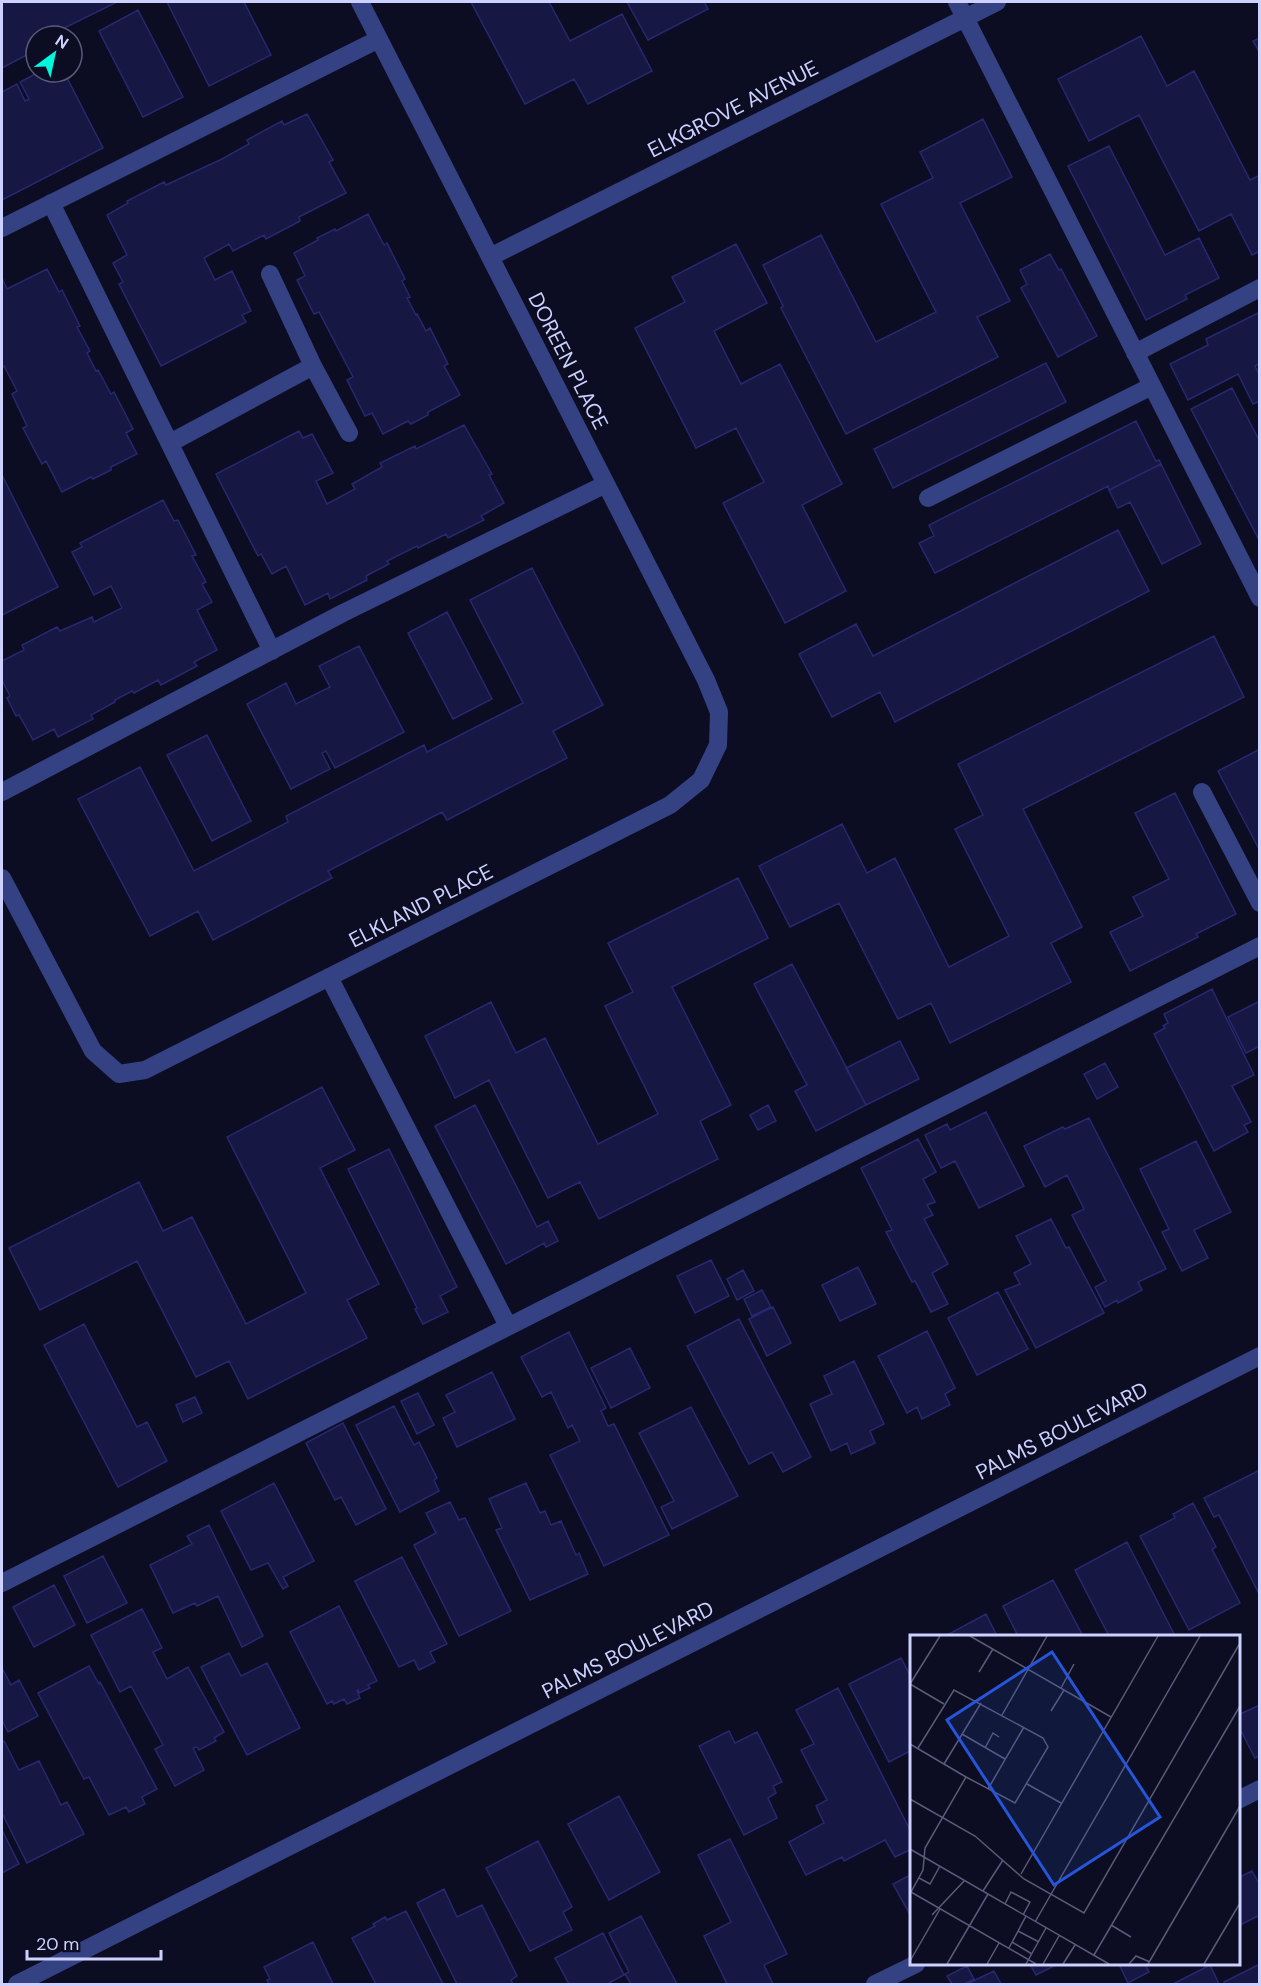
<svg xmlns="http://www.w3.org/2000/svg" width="1261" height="1986" viewBox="0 0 1261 1986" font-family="'DM Sans',sans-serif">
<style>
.building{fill:#171743;stroke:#282871;stroke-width:1.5}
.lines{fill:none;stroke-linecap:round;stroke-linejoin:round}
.minor{stroke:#344183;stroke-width:18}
.labels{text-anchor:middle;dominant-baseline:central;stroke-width:4.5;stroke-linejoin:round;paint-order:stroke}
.street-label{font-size:21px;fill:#ccd1ff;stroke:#0c0d22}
.inset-road{fill:none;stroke:#595b7a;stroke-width:1.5}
.view{fill:#2655da;fill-opacity:0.15;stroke:#2655da;stroke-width:3}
.inset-edge{fill:none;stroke:#ccd1ff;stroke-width:3}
</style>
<rect width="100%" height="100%" fill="#0c0d22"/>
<path class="building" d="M2 2H117L60 30 63 36H36V50L2 68Z
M167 2H244L271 55 209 86Z
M471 2H549L570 41 622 14 652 71 588 104 574 79 525 104Z
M627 2H704L708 9 648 40Z
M138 10 183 97 143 117 99 31Z
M1141 36 1167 86 1194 71 1250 180 1260 175V251L1252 255 1231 214 1199 231 1139 115 1089 141 1058 79Z
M1260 38V53L1253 41Z
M39 72H64L103 148 2 200V92L17 84 25 101 29 99 20 82Z
M307 114 333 160 329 162 346 193 299 217 300 221 266 239 264 235 233 251 229 244 204 258 215 280 232 271 251 311 242 315 246 322 161 366 119 284 123 282 113 263 127 255 107 215 128 203 127 201 164 182 166 185 222 159 249 144 247 140 282 121 284 125Z
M983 119 1012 177 960 203 1010 301 977 317 998 357 846 434 781 308 783 306 763 265 821 235 876 342 936 312 881 204 933 178 920 152Z
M1109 146 1165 255 1199 238 1219 278 1185 295 1187 299 1146 320 1068 166Z
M368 214 384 245 387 243 405 279 402 281 410 297 407 298 416 315 417 314 426 331 430 328 448 364 444 366 460 395 428 412V415L411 424 408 421 383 434 372 413 365 416 347 380 353 377 319 312 314 314 297 280 305 276 294 253 318 240 317 238 335 229 336 231Z
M736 244 767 303 714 331 741 384 780 364 842 484 802 505 846 591 785 623 723 503 764 482 736 428 696 448 635 328 685 302 672 277Z
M1050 254 1059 270 1061 269 1097 336 1058 357 1021 288 1027 284 1020 270Z
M47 269 59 292 62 290 80 326 77 327 90 351 87 353 96 371 98 370 111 394 114 392 133 429 126 433 137 454 111 467V470L93 479 91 477 62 492 46 461 42 464 23 428 27 426 12 394 17 391 4 366 2 368V278L7 289Z
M1260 312V363L1255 366 1260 376V401L1253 404 1238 374 1188 400 1170 364 1208 345 1206 339Z
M1046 363 1066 402 893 488 874 449Z
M1232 388 1260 442V542L1191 409Z
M1136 421 1156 461 1159 460 1161 464 1109 490 1108 486 935 573 919 543 934 536 929 525Z
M464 425 492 474 489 475 504 503 481 516 484 520 448 538 446 534 418 548 417 546 387 561 389 564 366 576 367 580 330 599 328 593 305 605 286 566 272 574 261 554 258 556 216 474 299 431 303 438 312 434 333 473 316 481 327 504 355 489 352 484 382 467 380 463 415 446 416 449Z
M1161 464 1201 544 1162 564 1130 502 1118 508 1109 490Z
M2 475 58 587 2 615Z
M163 500 174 521 178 520 196 555 192 556 206 582 202 584 212 602 197 610 217 650 194 662 197 666 161 685 158 680 134 693 132 691 115 700V702L91 715 93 719 58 737 54 729 33 740 19 715 16 716 7 698 10 696 2 680V661L24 650 22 645 57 627 60 631 92 617 94 622 122 608 111 586 94 595 72 552 82 547 80 543Z
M1118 530 1149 591 895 722 880 692 832 717 799 654 856 624 873 656Z
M532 568 603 705 553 731 567 758 447 820 442 812 328 871 332 878 213 940 198 911 150 936 78 799 140 767 194 871 288 822 286 816 424 745 427 752 523 703 470 600Z
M447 612 492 699 453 719 408 633Z
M1214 636 1244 697 1023 809 1082 927 1051 943 1071 982 950 1043 931 1003 898 1019 839 903 790 927 759 866 842 824 867 873 895 858 949 967 1009 936 955 829 983 815 958 764Z
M359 646 404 732 335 768 326 751 322 753 330 769 291 789 247 704 286 683 296 704 330 687 319 666Z
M207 735 251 821 212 841 167 755Z
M1260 749V851L1218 771Z
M1175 793 1236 914 1196 934 1198 937 1130 971 1110 932 1143 916 1133 897 1169 879 1135 813Z
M738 878 768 938 672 987 731 1105 700 1121 718 1159 599 1219 580 1182 548 1198 489 1080 455 1098 425 1036 491 1002 516 1053 545 1038 598 1144 658 1114 605 1006 633 992 608 943Z
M792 964 866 1105 816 1131 795 1091 807 1085 754 984Z
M1212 989 1254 1075 1232 1086 1251 1122 1244 1125 1248 1132 1214 1151 1154 1034 1165 1028 1163 1026 1168 1023 1164 1014Z
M1260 1001V1046L1246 1053 1228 1017Z
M900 1041 919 1079 866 1105 846 1068Z
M1105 1063 1118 1087 1097 1099 1084 1074Z
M322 1087 355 1150 320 1168 379 1284 347 1300 367 1338 248 1399 229 1361 196 1377 137 1261 40 1310 9 1248 139 1182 163 1231 192 1217 246 1324 306 1293 227 1137Z
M475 1105 537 1227 548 1221 558 1241 546 1247 544 1243 506 1264 435 1126Z
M768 1105 776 1121 758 1130 750 1115Z
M986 1112 1024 1186 979 1208 955 1161 941 1168 925 1135 947 1124 950 1130Z
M1089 1118 1166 1269 1138 1282 1142 1290 1118 1303 1117 1300 1105 1307 1095 1287 1106 1281 1072 1215 1084 1209 1067 1175 1045 1187 1024 1146 1063 1127 1065 1129Z
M918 1139 936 1172 923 1179 935 1202 927 1205 933 1215 924 1219 948 1264 932 1273 948 1304 931 1312 915 1281 912 1282 886 1232 892 1230 861 1168Z
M1196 1141 1231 1212 1194 1230 1208 1258 1182 1271 1162 1232 1169 1229 1140 1169Z
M389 1149 457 1287 440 1296 448 1312 423 1324 415 1309 417 1308 348 1169Z
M1051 1219 1066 1248 1069 1247 1104 1313 1036 1348 1005 1290 1020 1284 1014 1273 1031 1264 1016 1236Z
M711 1260 729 1296 695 1313 677 1276Z
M858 1267 876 1304 840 1321 822 1285Z
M743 1270 754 1291 737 1300 727 1279Z
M762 1290 771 1307 752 1316 744 1299Z
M998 1292 1028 1349 977 1375 948 1318Z
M773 1307 791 1343 767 1356 749 1319Z
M739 1319 811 1457 783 1472 772 1452 749 1464 687 1346Z
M84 1324 137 1427 147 1422 167 1461 118 1487 44 1345Z
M927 1331 955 1388 945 1394 950 1405 922 1419 917 1407 907 1413 878 1356Z
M569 1332 606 1408 601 1411 608 1426 614 1424 669 1535 604 1566 550 1455 580 1441 572 1425 568 1428 551 1392 542 1397 521 1357Z
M630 1348 650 1388 611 1408 591 1368Z
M854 1361 884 1424 870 1431 875 1443 851 1454 847 1443 831 1451 810 1404 832 1394 824 1376Z
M492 1372 515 1419 457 1447 443 1418 455 1412 446 1395Z
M418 1393 434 1425 417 1434 401 1401Z
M195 1397 202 1413 183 1422 176 1405Z
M394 1406 414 1445 419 1442 437 1478 434 1480 439 1491 400 1512 356 1425Z
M691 1407 738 1496 672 1529 661 1507 674 1501 639 1433Z
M343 1423 386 1509 356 1525 341 1497 335 1500 306 1443Z
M1260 1470V1596L1219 1515 1214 1517 1204 1498Z
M274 1483 314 1561 283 1577 288 1586 283 1589 268 1563 251 1570 221 1511Z
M526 1483 540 1513 545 1511 551 1525 561 1521 576 1555 579 1553 588 1574 530 1600 496 1530 502 1528 489 1499Z
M450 1502 459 1520 465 1518 511 1611 459 1636 414 1545 436 1533 426 1513Z
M1193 1503 1216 1547 1212 1549 1240 1603 1189 1630 1140 1536 1175 1518 1173 1514Z
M209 1525 263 1636 242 1647 218 1596 197 1606 195 1603 173 1613 150 1565 192 1544 187 1536Z
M1127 1542 1175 1636H1109L1075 1570Z
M103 1556 127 1603 87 1623 64 1576Z
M402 1557 447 1644 430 1652 435 1662 419 1670 414 1660 399 1667 355 1581Z
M1053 1580 1083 1636H1018L1003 1606Z
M54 1585 75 1625 34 1647 13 1607Z
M339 1606 377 1681 368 1685 370 1688 359 1693 358 1690 357 1691 360 1698 347 1704 344 1699 334 1704 332 1701 327 1704 290 1632Z
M142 1609 162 1648 153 1652 167 1679 188 1667 224 1732 214 1738 216 1741 199 1750 197 1747 193 1748 204 1770 175 1786 155 1749 163 1745 131 1686 120 1692 91 1635Z
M986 1614 997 1636 947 1635Z
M229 1653 241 1676 267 1663 300 1728 247 1755 201 1667Z
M901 1658 912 1679V1750L889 1762 849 1684Z
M89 1666 99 1684 100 1682 157 1789 142 1797 145 1804 129 1812 126 1807 109 1815 89 1777 84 1779 38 1693Z
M2 1668 11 1685 19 1680 38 1716 8 1732 2 1720Z
M838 1688 909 1828 912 1835V1849L895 1857 885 1840 844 1861 842 1857 806 1875 789 1842 824 1823 816 1806 827 1800 801 1750 814 1744 796 1710Z
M1260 1705V1756L1255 1758 1238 1725V1715Z
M729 1731 735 1743 757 1732 782 1782 773 1786 776 1793 768 1798 777 1818 744 1835 699 1746Z
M4 1741 19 1770 39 1761 61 1805 67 1802 84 1834 27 1863 2 1813V1743Z
M619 1796 660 1872 609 1900 568 1824Z
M2 1830 19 1864 2 1873Z
M730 1839 787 1954 764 1965 773 1984H727L704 1936 731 1922 698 1855Z
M538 1841 572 1907 563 1912 572 1930 530 1951 486 1868Z
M1252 1871 1260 1885V1915L1238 1926V1878Z
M912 1874V1918L893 1884Z
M444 1889 457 1917 482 1905 517 1976 511 1980 513 1984H457L417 1903Z
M406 1911 443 1984H376L352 1938 375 1926 373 1924 385 1917 387 1920Z
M641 1916 677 1984H631L625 1974 629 1972 609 1933Z
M603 1933 624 1975 607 1984H569L555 1958Z
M313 1942 333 1984H269L267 1980 270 1979 264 1967Z
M1030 1964H1058L1036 1975Z
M1119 1964H1145L1149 1972 1128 1983Z
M1260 1964V1984H1226L1224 1982Z
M1210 1965 1219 1984H1173Z
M967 1966 974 1979 964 1984H952L947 1976Z
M994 1971 1001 1984H967Z"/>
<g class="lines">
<path class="minor" d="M957 2 1260 598
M51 203 272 651
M2 228 379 39
M490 257 997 2
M270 274 313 366
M1135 353 1260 288
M170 443 313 366 349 433
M928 498 1152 386
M2 792 343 613 606 484
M1202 792 1260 903
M2 878 93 1051 119 1074 145 1070 670 805 701 780 718 745 719 712 706 680 360 2
M329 977 508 1326
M2 1583 1260 946
M1238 1800 1260 1789
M17 1984 1260 1356
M875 1984 916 1964"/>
</g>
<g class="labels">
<g class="street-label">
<text transform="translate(733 109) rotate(-27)">ELKGROVE AVENUE</text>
<text transform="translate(568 361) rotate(63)">DOREEN PLACE</text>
<text transform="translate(421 906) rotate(-27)">ELKLAND PLACE</text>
<text transform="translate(1062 1431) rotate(-27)">PALMS BOULEVARD</text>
<text transform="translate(628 1650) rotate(-27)">PALMS BOULEVARD</text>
</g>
</g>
<g transform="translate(910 1635)">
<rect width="330" height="330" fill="#0c0d22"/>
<path class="inset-road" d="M60 1 201 82M69 37 83 14M0 49 30 1M0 49 34 69M151 53 164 29M141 76 154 55M92 80 137 1M52 99 95 124M0 109 56 142 105 168 138 112 133 103 44 55 8 113M75 113 83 98 89 102M34 129 71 68M117 149 151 168M78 154 114 92M0 164 65 201 114 244 174 278 330 8M0 214 199 329M111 239 248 1M9 243 20 249 30 231M73 256 93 225M1 257 126 329M1 257 13 235 15 213 56 142M95 269 101 257 120 267 113 280M22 280 55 245M125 287 290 1M201 290 221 302M108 296 129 307M102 307 122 319M99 313 116 281M184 320 330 71M0 326 30 274M37 329 78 259M77 329 89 308M116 329 136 293M133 329 149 301M153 329 165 310M219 329 226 321 240 327M238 329 330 171M294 329 330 268"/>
<path class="view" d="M142 17 250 182 144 250 37 85Z"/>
<rect width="330" height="330" class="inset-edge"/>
</g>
<rect width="1261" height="1986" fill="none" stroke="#ccd1ff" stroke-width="6"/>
<g transform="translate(54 54) rotate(33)"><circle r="28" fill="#0c0d22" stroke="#595b7a" stroke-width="1.5"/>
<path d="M0-4.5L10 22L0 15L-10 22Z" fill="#00f7de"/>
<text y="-9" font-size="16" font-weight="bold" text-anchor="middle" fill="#ccd1ff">N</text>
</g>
<path d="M27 1950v9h134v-9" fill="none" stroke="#ccd1ff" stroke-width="3"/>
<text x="36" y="1950" font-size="18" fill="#ccd1ff" stroke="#0c0d22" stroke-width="4.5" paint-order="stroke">20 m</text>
</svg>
